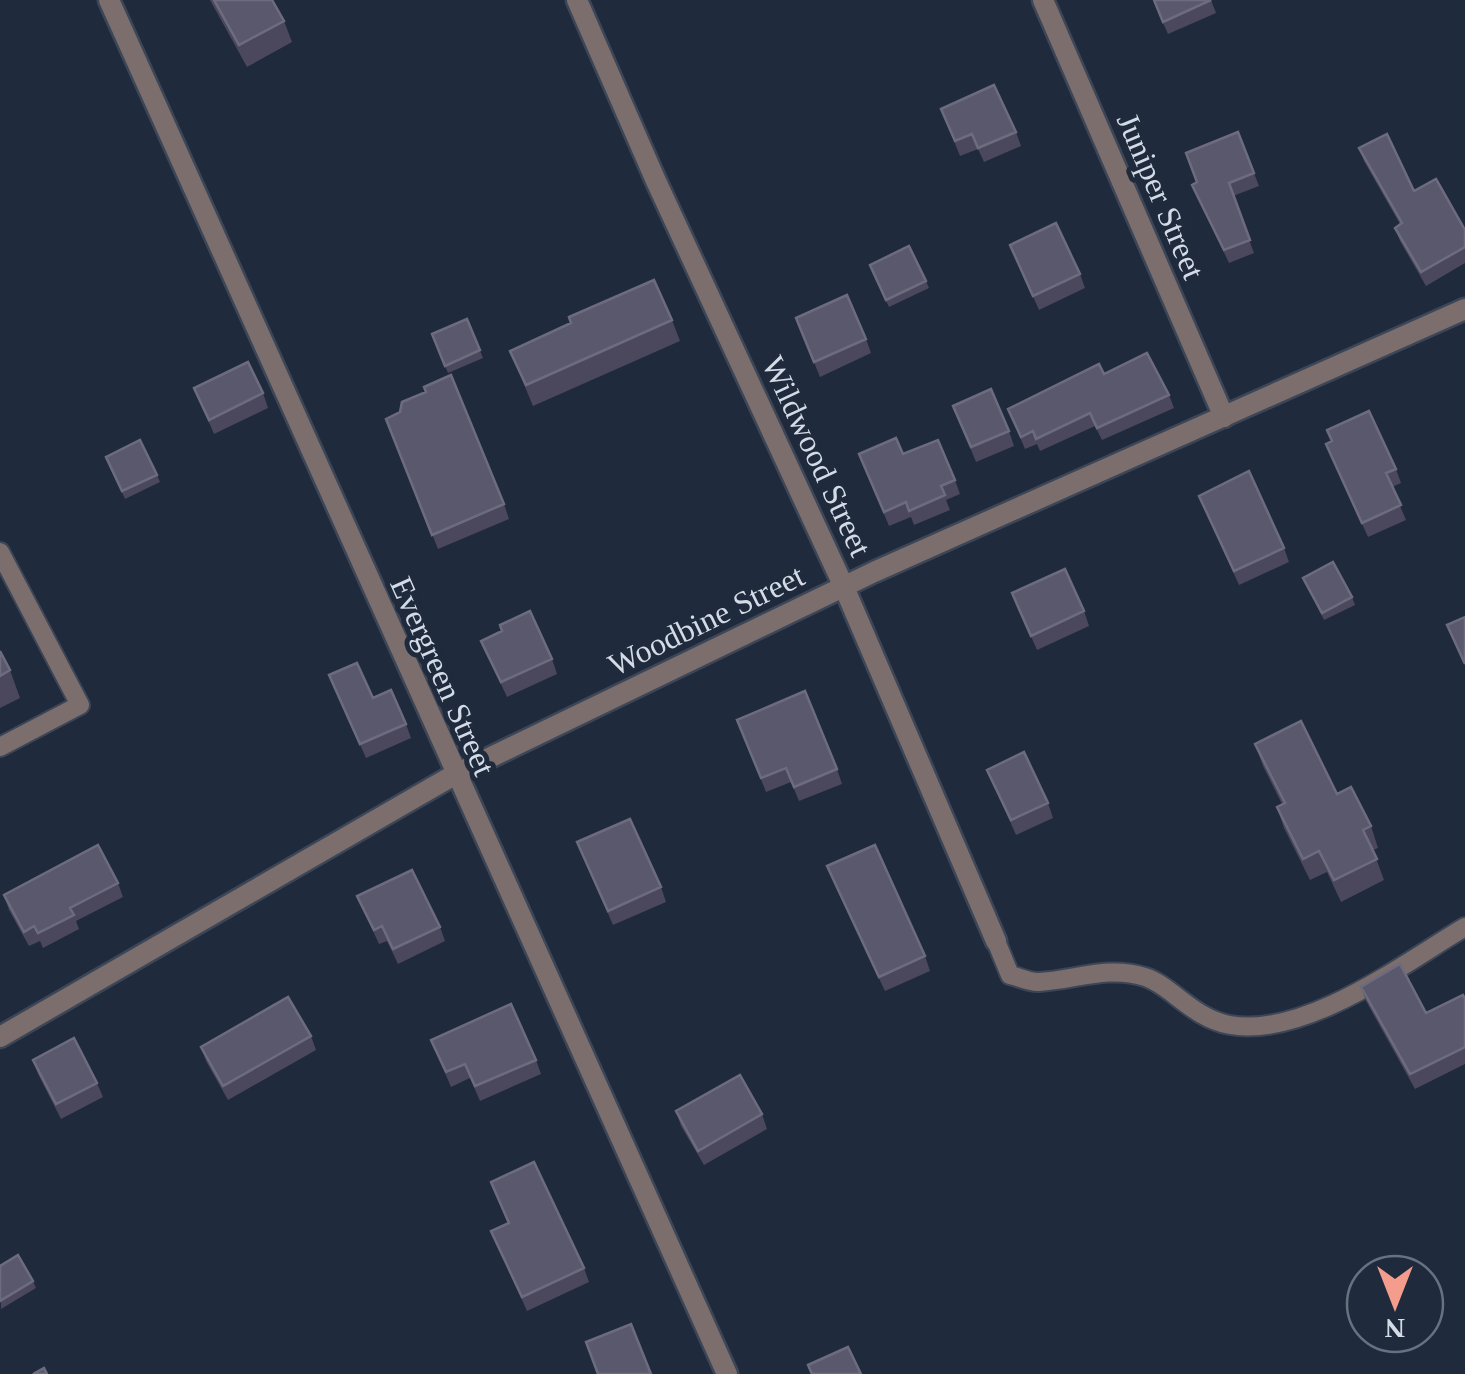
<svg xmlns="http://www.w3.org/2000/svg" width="1465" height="1374" viewBox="0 0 1465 1374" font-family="Georgia,serif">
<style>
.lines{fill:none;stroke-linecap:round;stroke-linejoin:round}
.service-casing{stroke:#3c4657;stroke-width:22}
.minor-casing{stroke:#3c4657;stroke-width:25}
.service{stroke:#7b6e6c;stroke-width:18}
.minor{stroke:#7b6e6c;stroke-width:20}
.wall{fill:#4b485d}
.building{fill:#5a586c;stroke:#6d6c7f;stroke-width:2.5}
.labels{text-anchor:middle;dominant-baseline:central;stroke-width:10;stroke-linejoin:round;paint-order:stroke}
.street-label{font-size:32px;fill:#d3dbe7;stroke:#1f2a3c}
</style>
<rect width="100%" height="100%" fill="#1f2a3c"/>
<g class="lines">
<defs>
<path id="service" d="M0 552 80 705 0 747
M996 941 1010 975C1019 977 1031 983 1039 982 1075 980 1108 965 1145 977 1171 985 1192 1018 1230 1025 1305 1038 1403 964 1465 927"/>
<path id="minor" d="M109 0 727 1374
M577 0 656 181 844 587 996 941
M1043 0 1224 417
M0 1037 454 775 874 572 1465 309"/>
</defs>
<use href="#service" class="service-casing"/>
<use href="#minor" class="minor-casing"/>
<use href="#service" class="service"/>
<use href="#minor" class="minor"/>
</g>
<path class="wall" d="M210 0H272L284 21 292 42 247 67Z
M1153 0H1211L1216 13 1168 34Z
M941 109 1016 132 1021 146 984 162 978 149 960 156Z
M1238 132 1259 186 1233 196 1254 253 1229 263 1192 185 1197 182Z
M1359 148 1465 230V263L1426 286 1400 241 1395 228 1400 224 1364 161Z
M1010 245 1080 274 1085 288 1039 310Z
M872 272 926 281 929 288 889 307Z
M796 318 866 339 871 353 820 377Z
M467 319 483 358 448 373 432 334Z
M672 320 680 341 533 406 510 351Z
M1104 374 1169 395 1174 408 1102 440 1095 426 1040 451 1037 444 1025 449 1008 409Z
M194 388 263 393 268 408 214 434Z
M953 406 1009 431 1014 446 976 462Z
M386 419 504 504 509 519 438 549Z
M1326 444 1396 469 1401 483 1392 487 1406 520 1368 537Z
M859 454H903L955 480 960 494 946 500 950 510 914 525 911 517 889 526Z
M106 457 157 475 160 482 125 499Z
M1199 496 1284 548 1289 562 1239 585Z
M1303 578 1352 597 1355 605 1324 620Z
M1012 593 1084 611 1089 626 1037 650Z
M502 631 552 659 557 674 507 697 481 641Z
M0 651 10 670 20 698 0 708Z
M329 675 373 698 406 724 411 738 366 758Z
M737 720 837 769 842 784 799 801 791 782 766 792Z
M1255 744 1337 794 1371 826 1378 848 1373 850 1384 880 1341 902 1327 872 1310 880 1284 828 1277 807 1282 804 1263 766Z
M987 770 1048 803 1053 818 1016 835Z
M577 842 661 887 666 902 613 925Z
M827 866 925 956 930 971 885 991 833 881Z
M118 883 123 897 76 921 79 929 43 948 40 941 29 946 9 910 4 895Z
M357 896 440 927 445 941 398 964 387 941 379 944Z
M1361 987 1426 1013 1465 999V1064L1415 1089 1366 1001Z
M311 1036 316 1050 228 1100 206 1061 201 1047Z
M431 1040 536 1060 541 1074 480 1101 470 1078 451 1087Z
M33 1060 97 1083 103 1097 61 1119 38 1074Z
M676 1111 762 1114 767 1129 704 1165 681 1126Z
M491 1182 584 1268 589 1282 527 1311 491 1231 508 1224Z
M0 1266 33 1281 36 1288 1 1309Z"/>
<path class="building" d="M214 0H272L284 21 239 45Z
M1154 0H1211L1163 22Z
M994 85 1016 132 978 148 972 134 955 141 941 109Z
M1238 132 1254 173 1229 183 1250 240 1224 250 1192 185 1197 182 1186 153Z
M1387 134 1414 191 1436 179 1465 230V247L1421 272 1395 228 1402 223 1359 148Z
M1056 223 1080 274 1033 296 1010 245Z
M909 246 926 281 886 300 870 265Z
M654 280 672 320 526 385 510 351 571 323 569 317Z
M847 295 866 339 814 362 796 318Z
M467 319 480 350 445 366 432 334Z
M1147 353 1169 395 1097 428 1090 413 1036 439 1033 431 1021 437 1008 409 1099 364 1104 374Z
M248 362 263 393 209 420 194 388Z
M451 375 504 504 432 535 386 419 400 412 402 402 426 392 424 387Z
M991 389 1009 431 971 447 953 406Z
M1369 411 1396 469 1386 473 1401 505 1362 523 1326 444 1332 441 1327 430Z
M896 438 903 454 938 440 955 480 941 486 945 495 909 511 906 502 884 512 859 454Z
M140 440 157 475 122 491 106 457Z
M1249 471 1284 548 1234 571 1199 496Z
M1333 562 1352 597 1322 613 1303 578Z
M1065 569 1084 611 1031 636 1012 593Z
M530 611 552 659 501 682 481 641 502 631 500 625Z
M1465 617V664L1447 625Z
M0 651 10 670 0 676Z
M357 663 373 698 391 690 406 724 360 744 329 675Z
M805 691 837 769 794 787 786 768 761 778 737 720Z
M1301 721 1337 794 1351 787 1371 826 1363 830 1377 859 1334 880 1319 851 1303 859 1277 807 1285 803 1255 744Z
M1024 752 1048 803 1011 820 987 770Z
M630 819 661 887 608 911 577 842Z
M98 845 118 883 70 908 74 915 38 933 34 926 24 932 4 895Z
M875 845 925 956 879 977 827 866Z
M412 870 440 927 393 949 382 926 374 930 357 896Z
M1400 964 1426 1013 1463 995 1465 999V1047L1410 1074 1361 987Z
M288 997 311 1036 223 1086 201 1047Z
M511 1004 536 1060 475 1086 465 1064 446 1072 431 1040Z
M74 1038 97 1083 56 1104 33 1060Z
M740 1075 762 1114 698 1151 676 1111Z
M534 1162 584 1268 522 1297 491 1231 509 1223 491 1182Z
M18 1255 33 1281 0 1301V1266Z
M631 1324 651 1374H598L586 1342Z
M848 1347 861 1374H812L808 1365Z
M44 1368 47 1374H33Z"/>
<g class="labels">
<g class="street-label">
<text transform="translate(1161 196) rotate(67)">Juniper Street</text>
<text transform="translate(817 456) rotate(65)">Wildwood Street</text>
<text transform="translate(706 620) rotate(-26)">Woodbine Street</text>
<text transform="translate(443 676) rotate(66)">Evergreen Street</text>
</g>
</g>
<g transform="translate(1395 1304) rotate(180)"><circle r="48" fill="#1f2a3c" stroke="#677180" stroke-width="2.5"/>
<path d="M0-8L18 38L0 25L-18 38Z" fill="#f49d8c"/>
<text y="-15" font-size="28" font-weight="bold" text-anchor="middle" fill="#d3dbe7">N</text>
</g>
</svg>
